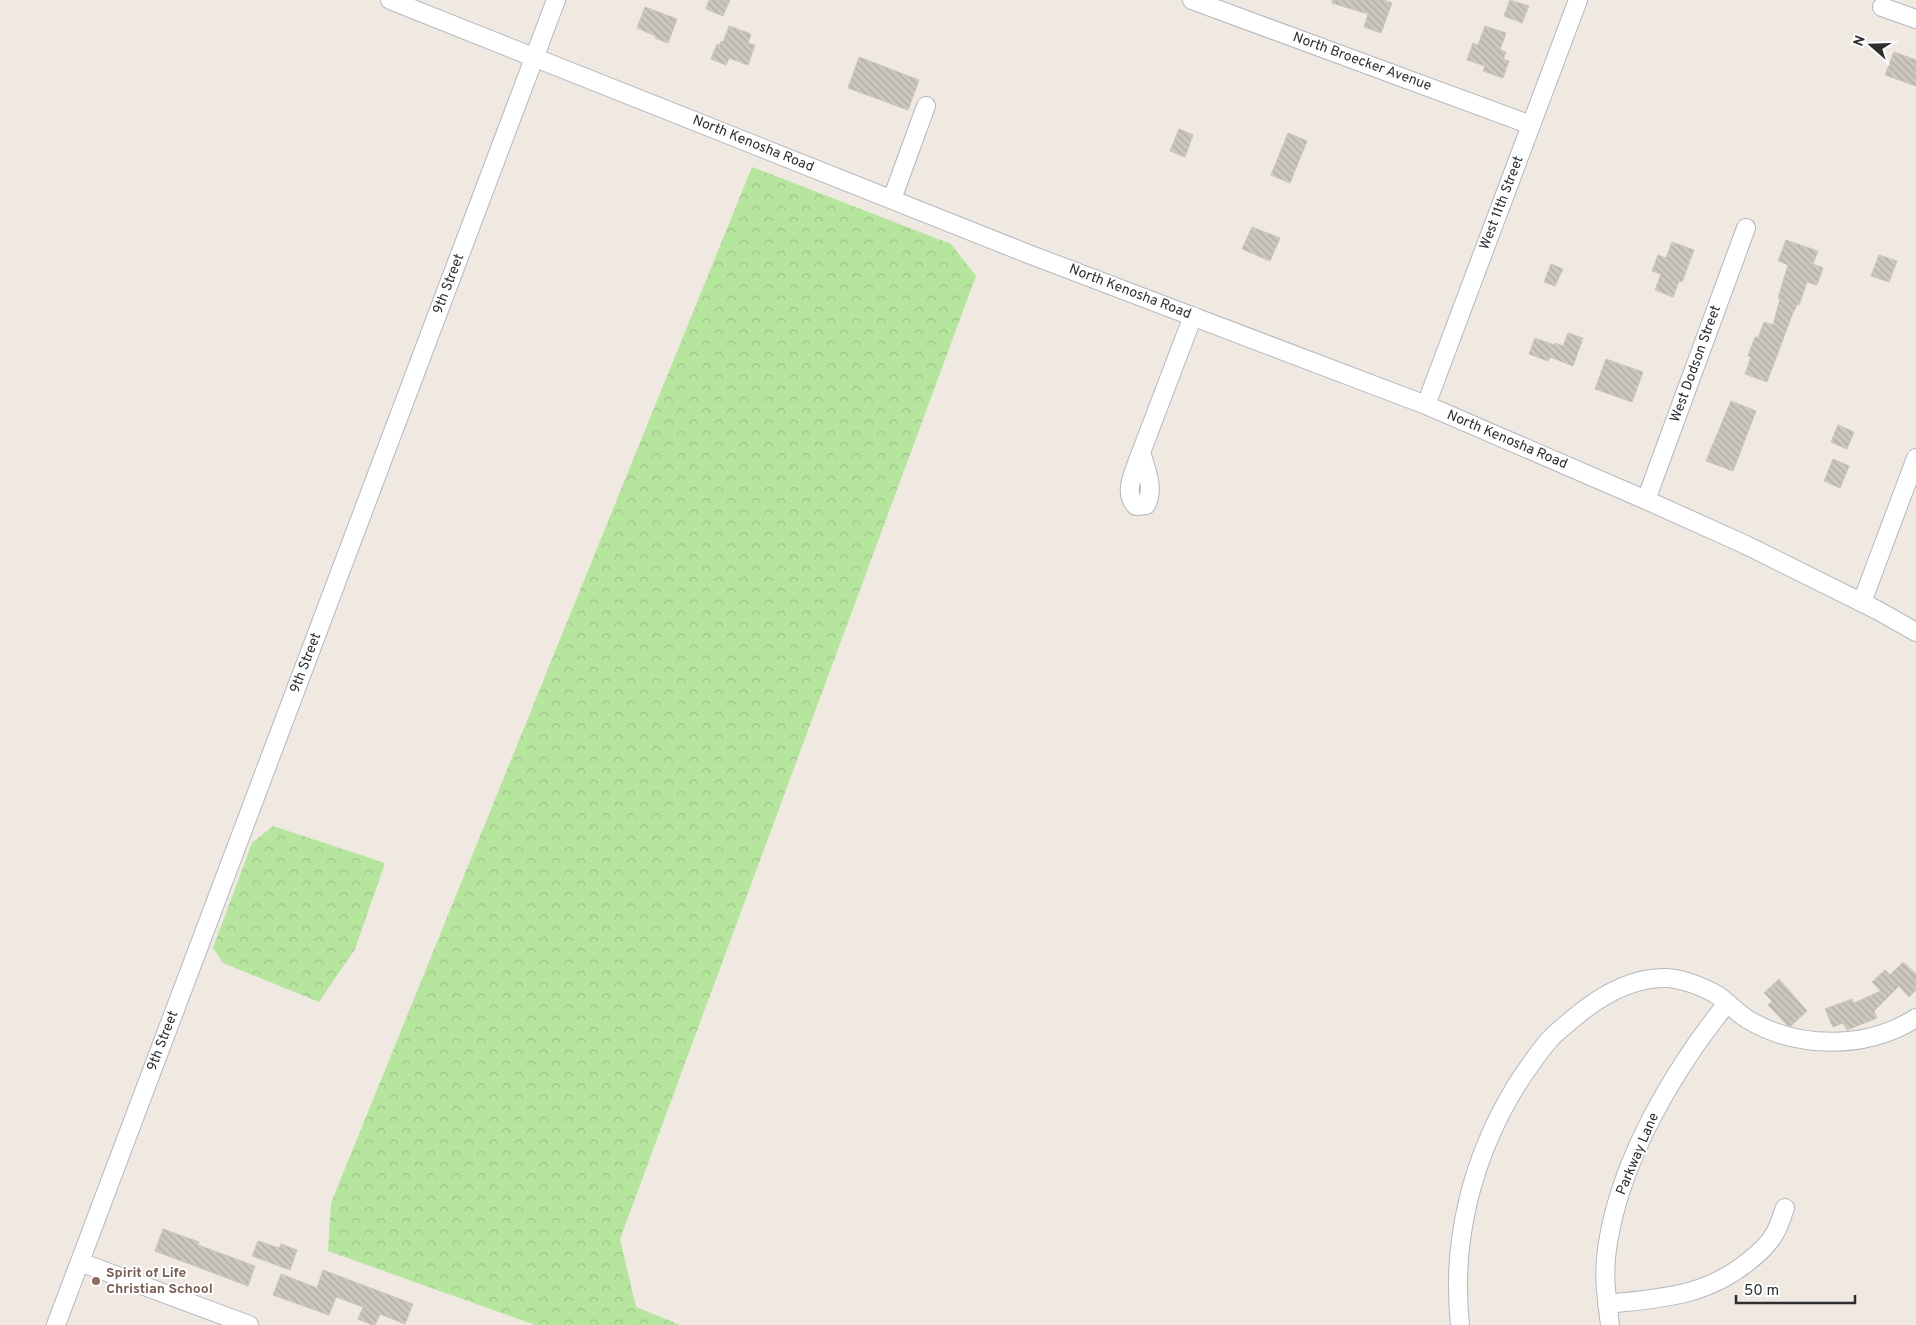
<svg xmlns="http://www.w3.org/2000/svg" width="1916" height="1325" viewBox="0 0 1916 1325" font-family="Overpass,sans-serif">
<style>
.forest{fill:url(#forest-crowns)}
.building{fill:url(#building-back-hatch);stroke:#cbc5ba}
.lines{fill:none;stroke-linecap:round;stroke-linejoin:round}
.minor-casing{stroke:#b4b7c1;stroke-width:20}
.minor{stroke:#fff;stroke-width:18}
.education-dot{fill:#8d6e63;stroke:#fff;stroke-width:2}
.labels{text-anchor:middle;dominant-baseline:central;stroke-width:4;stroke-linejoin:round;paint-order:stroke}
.street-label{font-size:14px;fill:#2e2e2e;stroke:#fff}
.education-label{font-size:14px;font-weight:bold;fill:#785e54;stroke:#fff;text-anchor:start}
</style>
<defs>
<pattern id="forest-crowns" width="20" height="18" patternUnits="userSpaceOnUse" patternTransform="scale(1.25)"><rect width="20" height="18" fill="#b6e59e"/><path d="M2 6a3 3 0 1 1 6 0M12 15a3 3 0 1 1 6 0" fill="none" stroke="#9dc588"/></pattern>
<pattern id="building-back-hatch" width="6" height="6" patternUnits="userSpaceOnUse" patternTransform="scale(1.25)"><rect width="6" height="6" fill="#cbc7bf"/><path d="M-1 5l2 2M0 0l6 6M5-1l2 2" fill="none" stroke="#afaba4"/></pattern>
</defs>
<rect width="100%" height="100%" fill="#efe9e1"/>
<path class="forest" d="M752 167 951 244 976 276 620 1239 636 1307 680 1325H535L328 1251 331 1203Z
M273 826 385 863 355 949 319 1002 223 963 213 948 252 843Z"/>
<path class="building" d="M709 0H730L723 16 706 9Z
M1332 0H1384L1392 3 1381 33 1364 27 1368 14 1332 3Z
M1510 0 1529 6 1522 23 1504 16Z
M645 7 677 19 668 43 655 38 656 36 637 28Z
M729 26 751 34 748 43 755 45 748 65 729 58 726 65 711 59 717 44 720 45 721 41 723 42Z
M1485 26 1506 33 1500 50 1506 52 1503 59 1509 61 1503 78 1483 71 1485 66 1467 60 1473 43 1478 45Z
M1894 52 1916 60V86L1885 75Z
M859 57 919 80 908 110 848 88Z
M1179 129 1193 135 1185 157 1170 151Z
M1288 133 1307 141 1290 183 1271 175Z
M1252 227 1280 238 1270 261 1242 249Z
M1786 240 1818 251 1813 264 1823 268 1817 285 1807 282 1799 305 1797 304 1795 310H1794L1767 382 1745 374 1751 357 1748 356 1755 337 1758 338 1764 322 1773 325 1780 299 1778 298 1788 265 1778 261Z
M1672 242 1694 250 1682 282 1679 281 1673 297 1655 290 1661 274 1652 271 1658 255 1666 258Z
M1879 255 1897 261 1889 282 1871 276Z
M1551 264 1563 269 1555 286 1544 282Z
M1568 333 1583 338 1573 366 1550 357 1548 361 1529 354 1535 338 1554 345 1555 343 1563 346Z
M1606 359 1643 372 1632 402 1595 389Z
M1731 401 1756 411 1733 471 1706 461Z
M1838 425 1854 432 1847 449 1831 442Z
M1833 459 1849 466 1840 488 1824 481Z
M1903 962 1916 974V990L1909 997 1899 986 1874 1011 1877 1018 1847 1030 1843 1023 1833 1027 1825 1009 1852 999 1854 1003 1881 991 1872 982 1885 970 1890 975Z
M1779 979 1807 1011 1791 1026 1787 1025 1768 1005 1772 1001 1764 993Z
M163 1229 199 1242 198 1245 255 1266 248 1286 155 1251Z
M258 1241 279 1248 281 1244 297 1250 290 1270 252 1256Z
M323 1270 413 1304 405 1324 380 1314 375 1325H372L358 1319 363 1307 336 1297 329 1315 273 1295 281 1274 317 1288Z"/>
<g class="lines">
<defs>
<path id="minor" d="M390 0 1031 255 1426 405 1646 500 1746 545 1877 610 1916 632
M1192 0 1531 125
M1882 7 1916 19
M892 199 926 106
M1426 405 1578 0
M1141 452C1146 470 1155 488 1146 505L1136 506C1124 493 1132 478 1137 463L1193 316
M1646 500 1746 228
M1862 602 1916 458
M80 1262 249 1325
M1607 1304C1661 1298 1705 1297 1749 1261 1758 1254 1769 1244 1775 1233 1779 1226 1782 1216 1785 1208
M56 1325 556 0
M1460 1325C1451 1241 1472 1158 1516 1086 1527 1069 1538 1052 1552 1037 1559 1030 1567 1024 1575 1017 1600 996 1633 977 1667 978 1683 979 1704 987 1717 995 1728 1002 1736 1012 1747 1019 1797 1049 1866 1050 1916 1018
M1610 1325C1607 1300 1603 1275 1607 1249 1617 1179 1652 1110 1691 1052 1702 1035 1715 1019 1727 1003"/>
</defs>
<use href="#minor" class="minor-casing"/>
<use href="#minor" class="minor"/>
</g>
<circle class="education-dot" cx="96" cy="1281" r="5"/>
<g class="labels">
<g class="street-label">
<text transform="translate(1362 62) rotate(20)">North Broecker Avenue</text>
<text transform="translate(753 144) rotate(22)">North Kenosha Road</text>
<text transform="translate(1502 203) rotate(-69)">West 11th Street</text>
<text transform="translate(449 284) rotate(-69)">9th Street</text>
<text transform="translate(1130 292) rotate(21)">North Kenosha Road</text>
<text transform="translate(1696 364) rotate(-70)">West Dodson Street</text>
<text transform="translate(1507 440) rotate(23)">North Kenosha Road</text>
<text transform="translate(306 663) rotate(-69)">9th Street</text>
<text transform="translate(163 1041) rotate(-69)">9th Street</text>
<text transform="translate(1638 1154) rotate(-67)">Parkway Lane</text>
</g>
<g class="education-label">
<text x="106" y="1273">Spirit of Life<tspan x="106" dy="16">Christian School</tspan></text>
</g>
</g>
<g transform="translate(1871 45) rotate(290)" stroke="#ffffff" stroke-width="4" paint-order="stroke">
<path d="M0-4L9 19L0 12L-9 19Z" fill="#2e2e2e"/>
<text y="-8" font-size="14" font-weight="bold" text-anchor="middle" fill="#2e2e2e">N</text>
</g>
<path d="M1736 1295v8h119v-8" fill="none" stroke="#2e2e2e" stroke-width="2.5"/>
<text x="1744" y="1295" font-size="15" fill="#2e2e2e" stroke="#ffffff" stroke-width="4" paint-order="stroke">50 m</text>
</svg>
